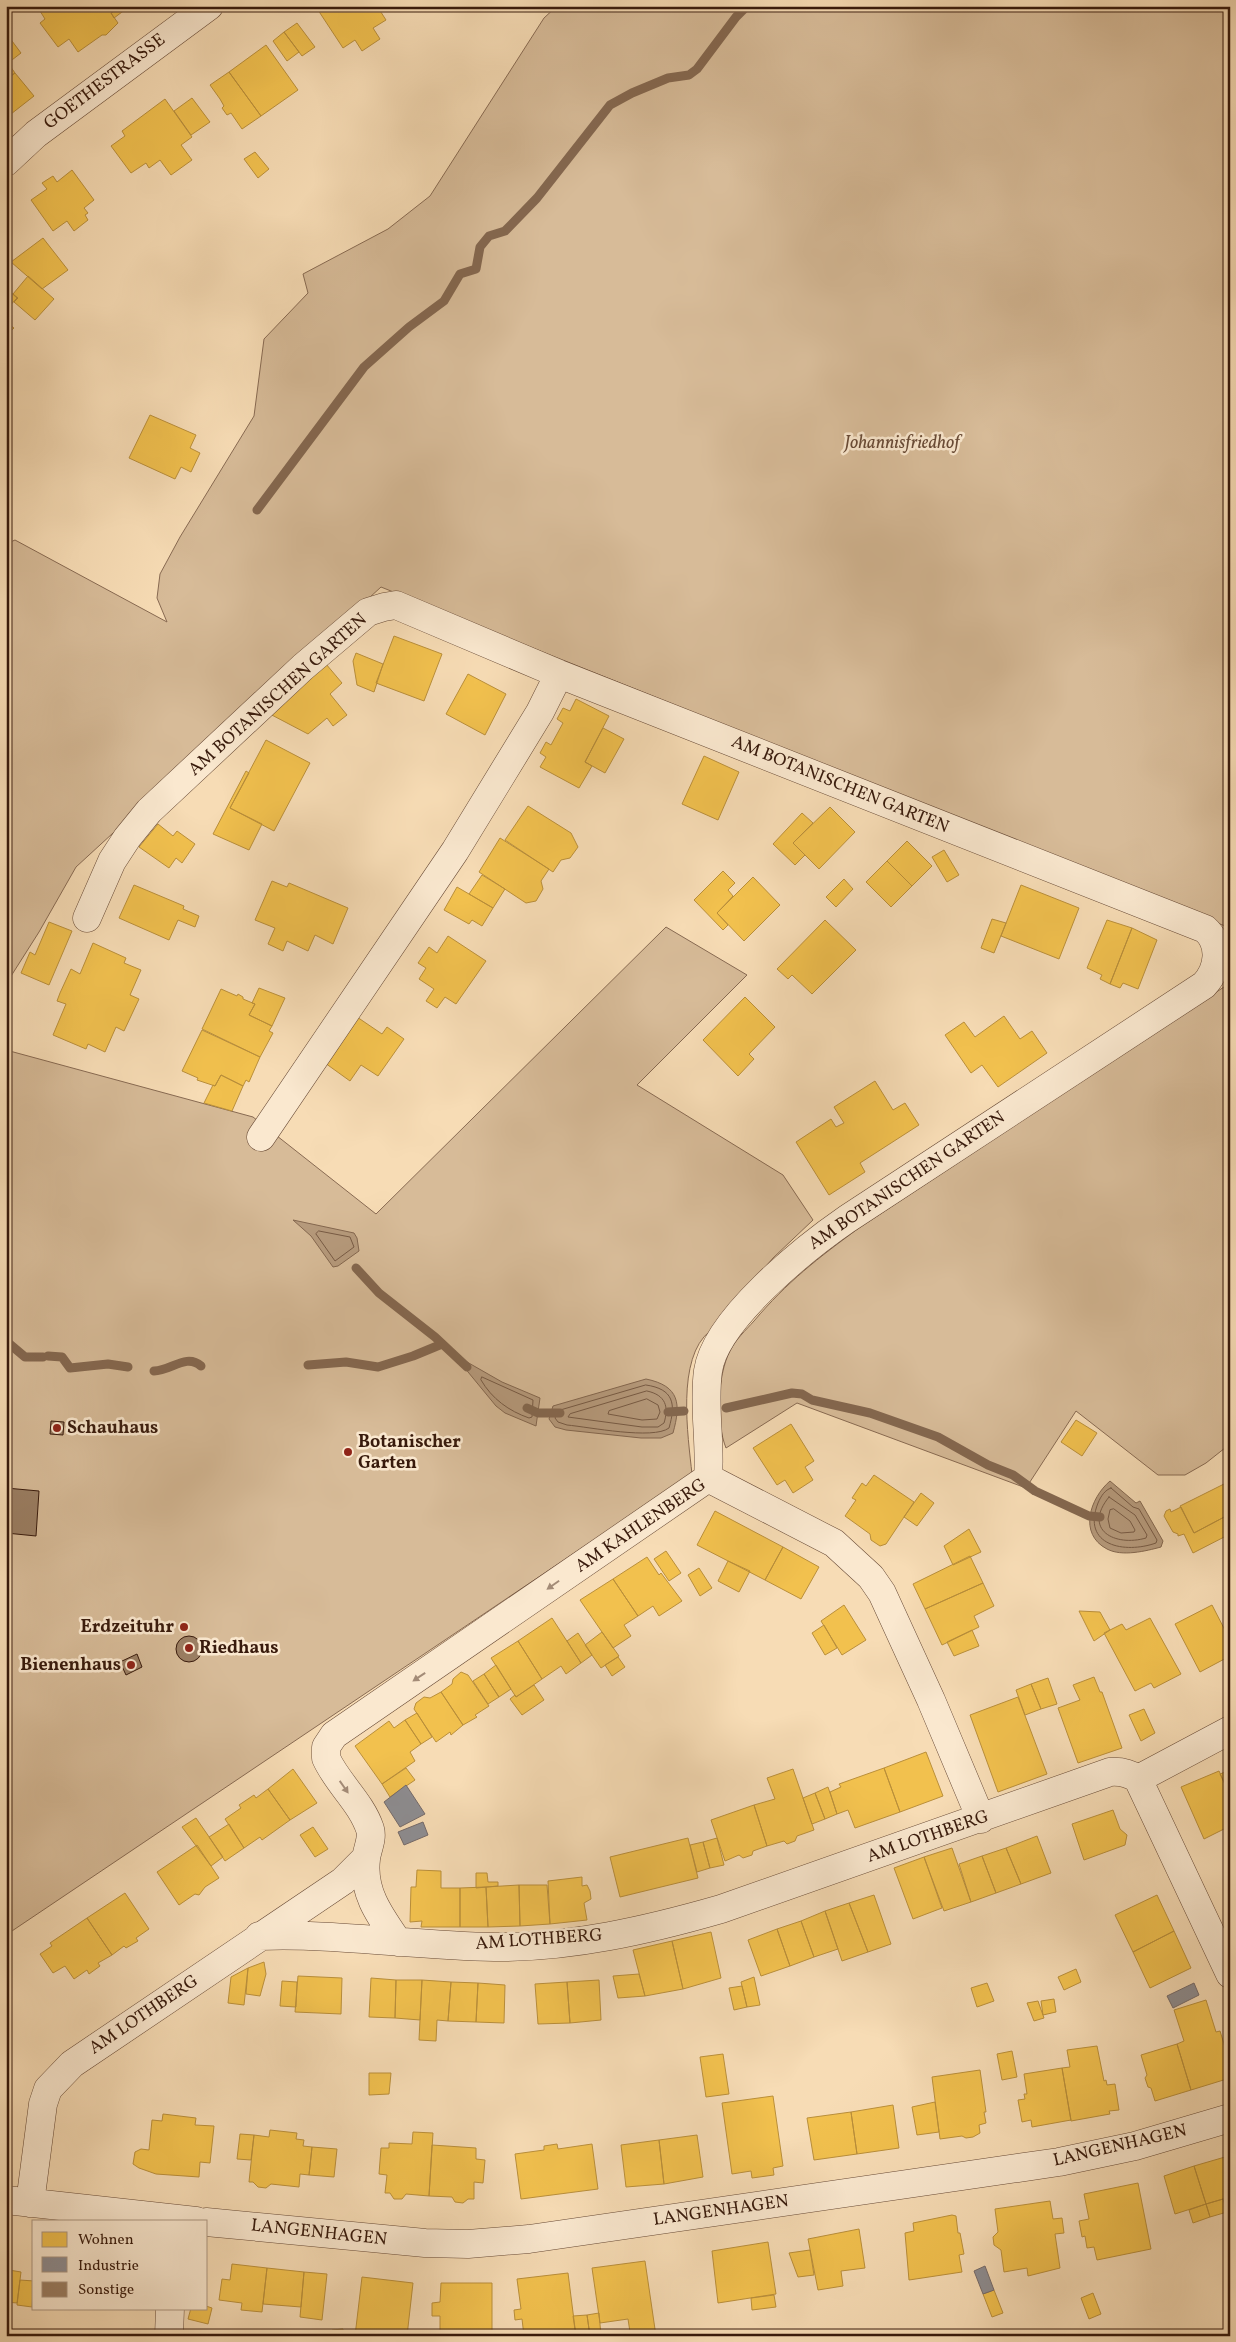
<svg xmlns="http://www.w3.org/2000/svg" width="1236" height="2342" viewBox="0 0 1236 2342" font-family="Vollkorn,serif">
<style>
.green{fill:#d7bb98;stroke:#886a52}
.water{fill:#b69a7c;stroke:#84674f}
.homes{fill:#f2c14e;stroke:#ba8f3a}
.industry{fill:#8d8d92;stroke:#746a6a}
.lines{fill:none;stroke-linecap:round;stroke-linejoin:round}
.shore{stroke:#775a44;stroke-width:1}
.stream{stroke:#84674f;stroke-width:9}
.building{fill:#9b7f64;stroke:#381a0c}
.street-casing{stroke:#684a36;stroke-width:29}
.street{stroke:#fae8cf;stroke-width:28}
.oneway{fill:#a38b77}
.poi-dot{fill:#8f2418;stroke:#fae8cf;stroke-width:2}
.labels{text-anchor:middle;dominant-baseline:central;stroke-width:5;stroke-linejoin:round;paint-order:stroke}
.street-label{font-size:18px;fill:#381a0c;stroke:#fae8cf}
.park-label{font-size:18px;font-style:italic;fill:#684a36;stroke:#fae8cf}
.poi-label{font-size:18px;font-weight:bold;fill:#381a0c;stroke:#fae8cf;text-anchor:start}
</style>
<rect width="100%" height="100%" fill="#f7dcb5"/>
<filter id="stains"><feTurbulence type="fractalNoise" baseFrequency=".004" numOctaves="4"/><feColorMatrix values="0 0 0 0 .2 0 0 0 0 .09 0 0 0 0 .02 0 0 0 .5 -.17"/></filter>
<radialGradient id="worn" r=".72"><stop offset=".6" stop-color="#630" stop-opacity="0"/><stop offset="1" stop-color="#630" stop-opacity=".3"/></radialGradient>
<path class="green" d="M557 6H1135L1157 9 1162 6H1230V928L381 587 76 867 39 932 6 984V544L15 540 167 622 157 598 160 574 180 537 254 416 264 339 308 293 303 274 388 229 430 196 544 18Z
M666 927 747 975 637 1085 783 1175 813 1220 773 1258 710 1331C676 1358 688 1436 692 1474L6 1935V1050L253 1117 376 1214Z
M1230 983V1444L1206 1463 1185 1475H1158L1076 1411 1026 1488 797 1403 726 1448C716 1423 717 1376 730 1351 735 1340 746 1330 754 1321 787 1282 818 1258 859 1228Z"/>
<path class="water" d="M293 1220 354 1233 357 1238 359 1251 338 1266 333 1267 311 1236Z
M459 1361 467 1362 502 1382 540 1398 536 1426 505 1413 496 1406Z
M646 1379C680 1386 681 1404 673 1433L661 1438H641L566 1430 555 1427 549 1419 553 1406Z
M1110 1481 1136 1503 1140 1501 1163 1541 1161 1547C1146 1551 1122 1557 1107 1549 1078 1534 1090 1498 1110 1481Z"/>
<path class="homes" d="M114 6V11L111 13 118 23 106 35H102L78 52 69 39 58 47 40 23 45 19 40 11 44 6Z
M114 6H130L114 18 111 13 114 11Z
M323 6H377L386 20 373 28 380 39 362 51 355 40 343 48 318 10Z
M297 23 315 47 302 56 284 32Z
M284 32 299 52 287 61 273 41Z
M6 33 21 53 8 63 15 73 6 79Z
M266 45 298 90 261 116 229 72Z
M229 72 261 116 242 129 231 113 227 115 222 108 224 106 220 99 210 85Z
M15 73 34 96 11 114 6 109V80Z
M192 98 210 122 191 135 174 111Z
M165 99 192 137 181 145 192 160 171 175 160 160 149 168 146 163 131 173 111 146 125 136 122 131Z
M255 152 269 169 258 178 244 159Z
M72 170 94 200 84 208 88 213 85 215 88 220 74 231 67 221 53 231 31 200 47 189 42 183 53 176 57 182Z
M43 238 68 270 42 289 11 262Z
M28 276 54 299 35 320 14 302 18 298 13 294Z
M6 288 17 298 6 310Z
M6 322 14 328 6 336Z
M150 415 196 435 190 448 200 453 191 472 181 467 175 479 129 458Z
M394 636 442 654 424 701 376 683Z
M356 653 383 664 374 692 357 685 353 661Z
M326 664 342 683 330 694 347 715 333 726 327 718 308 734 268 713Z
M468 674 506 694 485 735 446 714Z
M576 699 609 716 585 762 592 766 579 788 540 767 546 757 540 753 546 742 551 745 563 723 557 719 563 708 570 711Z
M603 728 624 739 605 773 585 762Z
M266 740 310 763 274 831 230 808Z
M704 756 739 772 718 820 682 804Z
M246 771 249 773 230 808 262 824 249 850 213 834Z
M528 806 571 833 578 847 570 858 561 860 553 872 505 840Z
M830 807 855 832 819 869 793 843Z
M802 813 813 823 793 843 805 855 795 865 773 844Z
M158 824 173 836 177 831 195 844 182 863 176 858 169 868 139 847Z
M500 838 549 869 541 881 543 889 536 901 526 903 479 872Z
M907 841 932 866 912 886 887 861Z
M944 850 959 875 947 882 932 857Z
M887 861 912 886 891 907 866 882Z
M723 871 735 883 728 890 733 896 717 913 728 925 723 930 694 900Z
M482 875 505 889 493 908 469 894Z
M753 877 780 905 744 941 717 913Z
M844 879 853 889 836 907 826 897Z
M272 881 287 887 289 883 348 908 333 944 315 935 308 951 287 941 283 951 268 944 275 928 255 920Z
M134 885 184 906 183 909 199 916 195 927 178 920 169 940 119 918Z
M1021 885 1079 908 1059 959 1001 936Z
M457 887 493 908 482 926 472 920 469 924 444 910Z
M992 919 1006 923 994 953 981 948Z
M825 920 856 950 812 994 792 975 788 979 777 969Z
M1107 920 1132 928 1110 984 1100 979 1102 975 1087 968Z
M49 922 72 931 49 985 21 973 30 952 35 955Z
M1132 928 1157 940 1138 989 1123 983 1120 988 1110 984Z
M448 936 486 961 456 1004 445 997 437 1008 426 1001 434 989 419 979 426 968 418 963 429 947 437 953Z
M93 943 126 958 124 963 141 970 130 995 139 999 124 1031 116 1027 105 1052 88 1044 86 1049 53 1035 66 1004 57 1001 60 993 71 969 80 974Z
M259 988 285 998 272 1026 249 1015 255 1004 252 1003Z
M221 989 237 996 238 994 243 997V999L255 1004 249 1015 272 1026 269 1031 273 1033 260 1057 202 1029Z
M745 997 775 1027 749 1054 754 1059 738 1076 703 1040Z
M1004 1016 1020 1039 1032 1031 1047 1053 998 1087 982 1065 971 1073 945 1035 964 1022 975 1037Z
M357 1017 382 1034 387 1027 404 1039 378 1076 361 1065 350 1081 325 1063Z
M202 1030 260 1057 249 1082 246 1080 243 1086 221 1075 215 1086 197 1080 198 1078 182 1071Z
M221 1075 243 1086 232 1111 204 1103 213 1085 215 1086Z
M875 1081 893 1110 905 1103 919 1125 860 1163 865 1172 829 1195 796 1142 831 1119 836 1127 844 1123 834 1107Z
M1076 1420 1097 1433 1082 1456 1061 1442Z
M791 1424 814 1461 805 1467 813 1480 793 1493 785 1480 777 1485 753 1448Z
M874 1475 914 1502 886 1544 880 1546 871 1540 870 1534 845 1516 856 1500 852 1498 862 1483 866 1486Z
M1230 1481V1514L1194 1533 1180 1506Z
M921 1493 934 1503 917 1526 904 1517Z
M1181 1507 1194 1533 1228 1515 1230 1534 1193 1553 1184 1534 1178 1536V1534L1173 1532 1164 1516 1166 1511 1170 1509 1171 1512Z
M715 1511 783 1547 765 1580 697 1545Z
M969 1529 981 1552 953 1565 944 1546Z
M783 1547 819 1567 801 1599 765 1580Z
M666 1551 681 1573 669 1581 654 1559Z
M970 1556 983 1583 925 1609 913 1584Z
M647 1557 659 1575 661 1573 682 1601 659 1616 653 1606 638 1616 613 1579Z
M728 1561 750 1571 739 1592 718 1581Z
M699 1568 712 1588 700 1596 688 1575Z
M613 1579 638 1616 624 1625 631 1636 613 1648 580 1600Z
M983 1583 994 1606 974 1616 979 1627 942 1645 925 1609Z
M844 1605 866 1640 842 1655 821 1621Z
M1212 1605 1230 1640V1656L1200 1672 1175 1624Z
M1079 1611 1100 1612 1110 1630 1094 1641Z
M552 1618 581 1663 566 1674 561 1666 542 1679 518 1641Z
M1150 1618 1181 1674 1154 1688 1151 1683 1135 1691 1104 1633 1122 1624 1126 1630Z
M824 1625 837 1648 825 1655 812 1633Z
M972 1630 979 1646 954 1656 947 1642Z
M602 1632 619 1656 601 1668 585 1645Z
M578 1633 592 1655 581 1663 567 1641Z
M518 1641 542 1679 516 1697 491 1658Z
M618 1657 625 1667 612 1676 605 1665Z
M496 1665 511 1689 499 1697 484 1674Z
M461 1672 468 1675 489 1706 475 1715 477 1717 463 1725 441 1692 452 1684 453 1679Z
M484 1674 499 1697 488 1704 473 1681Z
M1094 1677 1100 1692H1102L1122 1748 1078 1763 1058 1708 1080 1700 1073 1685Z
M1048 1678 1057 1704 1041 1709 1031 1684Z
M1031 1684 1041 1709 1025 1715 1016 1690Z
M534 1685 544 1700 522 1715 510 1699 515 1695 516 1697Z
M441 1692 463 1725 451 1735 450 1732 436 1742 414 1709 416 1703 424 1697 430 1698Z
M1018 1697 1047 1774 998 1792 970 1715Z
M1144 1709 1155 1733 1141 1741 1129 1715Z
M417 1713 432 1737 421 1744 405 1720Z
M405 1720 421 1744 410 1752 415 1761 382 1784 355 1746 389 1721 394 1728Z
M926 1752 943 1796 900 1812 884 1768Z
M406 1768 415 1780 390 1797 382 1784Z
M884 1768 900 1812 855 1828 848 1810 837 1814 830 1792 841 1787 839 1784Z
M293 1769 317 1803 290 1820 268 1789Z
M793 1769 814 1830 797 1836 795 1841 787 1844 784 1841 767 1846 754 1805 775 1799 767 1778Z
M1230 1770V1795L1220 1774Z
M1219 1771 1230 1795V1826L1204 1839 1181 1787Z
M828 1787 837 1814 825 1819 815 1793Z
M268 1789 290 1820 262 1840 260 1837 244 1848 225 1819 241 1808 239 1805 254 1795 256 1798Z
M815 1793 825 1819 812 1824 803 1798Z
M754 1805 767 1846 753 1851 752 1855 743 1858 739 1855 725 1861 711 1820Z
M1113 1810 1120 1829 1127 1835 1125 1845 1084 1860 1072 1824Z
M196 1818 223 1857 211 1866 182 1827Z
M229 1824 244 1848 225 1861 209 1837Z
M313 1827 328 1849 315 1857 300 1835Z
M1037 1836 1051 1873 1021 1884 1006 1848Z
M688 1838 698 1878 620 1897 610 1857Z
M717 1838 724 1865 710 1868 703 1842Z
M703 1842 710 1868 697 1872 690 1845Z
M197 1845 219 1878 205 1887 199 1895 195 1894 179 1905 157 1872Z
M952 1848 971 1902 944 1911 924 1857Z
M1006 1848 1021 1884 996 1893 982 1856Z
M982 1856 996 1893 971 1902 959 1864Z
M924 1857 942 1908 913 1919 894 1868Z
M417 1870 441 1871V1888H460V1927H421L422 1921 410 1922 411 1887H416Z
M476 1873H487L488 1882H498V1886L476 1888Z
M582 1877V1886L587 1885 590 1891 591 1899 584 1903 587 1920 550 1924 548 1881Z
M519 1885H547L550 1924 520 1926Z
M519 1885 520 1926 488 1927 486 1887Z
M486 1887 488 1927H460V1888Z
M125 1893 149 1929 136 1938 138 1941 126 1948 124 1946 112 1955 87 1918Z
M874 1895 891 1944 868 1952 849 1903Z
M1157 1895 1174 1931 1133 1952 1115 1915Z
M849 1903 868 1952 842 1961 825 1911Z
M825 1911 838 1949 814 1957 801 1921Z
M87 1918 112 1955 98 1963 100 1966 89 1974 87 1970 74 1979 65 1966 53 1973 40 1954 52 1946 50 1943Z
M801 1921 814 1957 790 1966 777 1929Z
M777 1929 790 1966 761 1976 748 1940Z
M1174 1931 1191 1968 1150 1988 1133 1952Z
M711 1932 721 1978 683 1989 672 1941Z
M672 1941 683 1989 645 1996 633 1950Z
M264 1962 266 1974 260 1996 246 1994 248 1968Z
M248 1968 244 2005 228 2003 231 1977Z
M1076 1969 1081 1982 1064 1990 1058 1977Z
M639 1974 645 1996 618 1998 613 1976Z
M298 1976 342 1978 341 2014 295 2012Z
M754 1977 760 2005 747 2007 741 1982Z
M371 1978 396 1980 395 2018 369 2017Z
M396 1980H422L420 2020 395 2018Z
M422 1980 451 1982 448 2021 437 2020 436 2041 419 2040Z
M599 1980 601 2020 570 2023 567 1982Z
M282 1981 297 1982 296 2007 280 2006Z
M451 1982 478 1983 476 2022 448 2021Z
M567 1982 570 2023 538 2024 535 1984Z
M478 1983 505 1985 504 2023 476 2022Z
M987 1983 994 2001 977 2007 971 1988Z
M742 1986 747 2007 734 2010 729 1988Z
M1054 1999 1056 2012 1043 2015 1041 2001Z
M1206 2000 1216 2032 1220 2031 1225 2047 1230 2048V2078L1191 2090 1177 2044 1184 2041 1174 2010Z
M1038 2001 1044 2018 1034 2021 1027 2003Z
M1177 2044 1191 2090 1155 2101 1151 2088 1148 2087 1145 2078 1147 2075 1141 2055Z
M1097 2046 1104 2081 1106 2080 1107 2085 1115 2084 1119 2110 1109 2111 1110 2114 1071 2121 1062 2068 1070 2067 1067 2050Z
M1012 2051 1017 2077 1002 2080 997 2054Z
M723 2054 729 2094 706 2097 700 2057Z
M1062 2068 1071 2120 1032 2127 1031 2120 1022 2122 1018 2100 1025 2099 1024 2094H1027L1024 2074Z
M980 2070 986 2112H984L986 2123 979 2125 980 2133 973 2137 966 2138 962 2136 940 2139 932 2077Z
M369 2073H391L389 2094 369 2095Z
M773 2096 783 2166 773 2168 774 2175 752 2178 751 2171 732 2174 722 2103Z
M935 2102 939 2132 917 2135 912 2107Z
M893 2105 899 2148 857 2154 851 2112Z
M851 2112 857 2154 814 2160 807 2118Z
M163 2114 196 2118 195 2125 214 2126 210 2163 200 2162 199 2177 156 2174 139 2168 133 2164 135 2152 141 2149 149 2150 152 2120 162 2121Z
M270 2130 297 2133 296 2139 304 2140 303 2146 312 2147 309 2175 300 2174 299 2187 271 2184 266 2188 258 2187 253 2182H249L254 2135 269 2137Z
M413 2132 433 2133 429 2196 406 2194 402 2199H394L390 2193H385L387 2175 379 2174 381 2148H389V2143L412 2144Z
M240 2134 254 2135 251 2160 237 2159Z
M697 2135 703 2177 664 2184 659 2140Z
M659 2140 664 2184 626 2187 621 2145Z
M557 2144 558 2149 592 2144 598 2189 521 2199 515 2154 544 2150V2146Z
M432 2145 476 2148V2159L485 2160 483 2183 474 2182V2199H468L463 2203 455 2202 452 2197 429 2196Z
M312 2147 337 2149 334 2177 309 2175Z
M1225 2157 1230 2172V2197L1206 2204 1194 2166Z
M1194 2166 1206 2204 1175 2214 1164 2176Z
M1138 2183 1151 2249 1097 2260 1094 2247 1087 2248 1085 2236 1082 2237 1079 2221 1089 2219 1084 2194Z
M1223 2199 1227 2212 1210 2217 1206 2204Z
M1050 2201 1053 2219 1062 2218 1064 2233 1055 2234 1060 2268 1028 2276 1027 2268 1004 2272 1001 2250 994 2245 993 2237 998 2232 995 2209Z
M1206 2204 1210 2217 1193 2223 1189 2210Z
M952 2215 956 2216 958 2233H960L964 2254 959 2255 962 2272 909 2280 905 2233 914 2231 913 2223Z
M859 2229 865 2268 841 2271 843 2286 818 2290 808 2239Z
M768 2242 776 2294 718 2303 712 2251Z
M810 2250 814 2275 798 2277 789 2253Z
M645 2261 656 2336H626L625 2333 630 2332 628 2319 600 2323 592 2268Z
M6 2262 9 2270 21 2272 17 2303 6 2302Z
M232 2264 267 2268 262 2312 241 2310 242 2303 219 2300 222 2279 230 2280Z
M267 2268 304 2272 301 2307 263 2304Z
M304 2272 327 2274 322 2320 300 2317Z
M568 2273 576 2336H524L522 2319 515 2320 514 2310 521 2309 517 2279Z
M362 2277 413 2283 407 2336H355Z
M20 2280 34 2281 32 2307 17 2305Z
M441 2283H492V2336H440V2316H432V2303L440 2302Z
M994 2290 1003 2313 992 2317 983 2294Z
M1093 2293 1101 2314 1089 2319 1081 2298Z
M774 2295 776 2307 752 2310 751 2298Z
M206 2306 212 2308 208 2324 188 2319 191 2308H206Z
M599 2313 601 2336H590L587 2315Z
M587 2315 590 2336H576L573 2316Z
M343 2329V2336H332V2330Z"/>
<path class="industry" d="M406 1785 425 1814 400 1827 384 1802Z
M423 1822 428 1835 404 1845 398 1832Z
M1194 1983 1199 1995 1173 2008 1167 1996Z
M985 2266 994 2290 983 2294 974 2271Z"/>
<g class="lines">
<path class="shore" d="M319 1231 350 1237 354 1247 335 1261 316 1234Z
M482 1377 533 1400 532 1417 529 1418C509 1411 492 1399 481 1380Z
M646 1385C674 1389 676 1404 669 1428 653 1440 589 1427 567 1425L558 1422 555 1418 558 1411Z
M647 1391C666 1395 669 1407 664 1423L658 1427H642L568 1417 570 1414Z
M647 1399 658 1405 660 1412 657 1419 642 1420 608 1414 609 1411Z
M1111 1488 1133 1507 1139 1509 1157 1540 1156 1543C1125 1554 1081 1546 1098 1503 1101 1496 1105 1490 1111 1488Z
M1109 1497 1135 1515 1147 1535 1146 1538C1115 1547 1082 1530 1109 1497Z
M1114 1509 1130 1521 1135 1530 1134 1532 1121 1533 1110 1528 1108 1519 1110 1510Z"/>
<path class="stream" d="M257 510 364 367 409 327 444 301 460 274 476 269 480 247 489 236 505 231 537 198 610 105 632 93 668 78 689 75 697 69 736 17 747 6
M356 1268 379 1293 435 1337 467 1367
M6 1341 25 1357H43
M48 1356 62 1357 70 1368 108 1364 128 1367
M308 1365 346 1362 378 1367 413 1356 442 1344
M154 1371C171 1371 186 1353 201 1366
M527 1408 538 1413H560
M726 1408 792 1393 802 1394 812 1400 870 1413 938 1437 988 1465 1013 1475 1035 1491 1089 1516 1100 1517
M668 1412 684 1411"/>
</g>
<path class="building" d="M51 1421 64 1422 63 1435 50 1434Z
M6 1488 39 1491 36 1536 6 1533Z
M176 1649a13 13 0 1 1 26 0a13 13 0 1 1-26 0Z
M137 1654 142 1667 126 1675 120 1662Z"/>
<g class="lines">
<defs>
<path id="street" d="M6 162 36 134 209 6
M87 918 112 861 127 838 149 811 303 667 368 612 384 607 396 605 559 674 1205 929C1222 944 1219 969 1204 985L847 1219C805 1248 715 1320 708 1371 703 1406 711 1443 708 1478
M261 1137 455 851 540 712 559 674
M708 1478 834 1543 871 1577 882 1593 931 1700 981 1819
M1138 1779 1230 1730
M259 1936C337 1933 416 1946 494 1947 570 1948 648 1930 721 1909L1110 1772C1121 1771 1129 1773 1138 1779L1230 1974
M398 1942C380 1916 362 1892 366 1859 367 1849 373 1839 370 1829 361 1802 337 1783 326 1758V1747L334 1735 708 1478
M6 2200 196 2221
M30 2203 43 2104 48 2089 72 2064 343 1881 366 1858
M206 2222 425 2243 468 2244 529 2239 1059 2162 1135 2146 1230 2118
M169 2336 170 2308"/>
</defs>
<use href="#street" class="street-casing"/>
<use href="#street" class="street"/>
</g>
<defs><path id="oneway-solid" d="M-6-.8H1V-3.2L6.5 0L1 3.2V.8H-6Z" transform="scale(1.25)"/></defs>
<g class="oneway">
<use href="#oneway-solid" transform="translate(553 1585) rotate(145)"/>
<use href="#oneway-solid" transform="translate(419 1677) rotate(146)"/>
<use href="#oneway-solid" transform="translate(344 1787) rotate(55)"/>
</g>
<g class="poi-dot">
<circle cx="57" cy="1428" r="5"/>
<circle cx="348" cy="1452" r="5"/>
<circle cx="184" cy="1627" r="5"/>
<circle cx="189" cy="1648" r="5"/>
<circle cx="131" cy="1665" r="5"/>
</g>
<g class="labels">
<g class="street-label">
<text transform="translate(105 82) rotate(-37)">GOETHESTRASSE</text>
<text transform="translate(278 695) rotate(-42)">AM BOTANISCHEN GARTEN</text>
<text transform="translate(840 785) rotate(22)">AM BOTANISCHEN GARTEN</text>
<text transform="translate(907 1181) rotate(-34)">AM BOTANISCHEN GARTEN</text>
<text transform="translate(641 1526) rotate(-34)">AM KAHLENBERG</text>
<text transform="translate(928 1837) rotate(-19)">AM LOTHBERG</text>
<text transform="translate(539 1940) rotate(-4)">AM LOTHBERG</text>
<text transform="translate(144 2015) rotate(-34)">AM LOTHBERG</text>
<text transform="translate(1120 2146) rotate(-13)">LANGENHAGEN</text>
<text transform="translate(721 2211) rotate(-8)">LANGENHAGEN</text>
<text transform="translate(319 2233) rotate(6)">LANGENHAGEN</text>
</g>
<g class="park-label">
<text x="902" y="443">Johannisfriedhof</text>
</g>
<g class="poi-label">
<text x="67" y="1428">Schauhaus</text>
<text x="358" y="1442">Botanischer<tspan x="358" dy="21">Garten</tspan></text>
<text x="174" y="1627" text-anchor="end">Erdzeituhr</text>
<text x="199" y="1648">Riedhaus</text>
<text x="121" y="1665" text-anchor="end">Bienenhaus</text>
</g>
</g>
<rect width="1236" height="2342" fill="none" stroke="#f7dcb5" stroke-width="25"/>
<rect x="8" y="8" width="1221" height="2327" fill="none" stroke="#381a0c" stroke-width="2.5"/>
<rect x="12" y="12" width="1211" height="2317" fill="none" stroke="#381a0c"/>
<rect x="32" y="2220" width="175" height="90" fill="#fae8cf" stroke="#ac9681"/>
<rect x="42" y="2232" width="25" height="15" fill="#f2c14e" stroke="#ac9681"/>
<text x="78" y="2244" font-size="15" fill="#381a0c">Wohnen</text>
<rect x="42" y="2257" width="25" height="15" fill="#8d8d92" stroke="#ac9681"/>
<text x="78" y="2270" font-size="15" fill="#381a0c">Industrie</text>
<rect x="42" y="2282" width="25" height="15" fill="#9b7f64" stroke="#ac9681"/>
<text x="78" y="2294" font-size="15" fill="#381a0c">Sonstige</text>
<rect width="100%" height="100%" filter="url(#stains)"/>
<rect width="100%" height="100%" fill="url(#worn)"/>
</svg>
